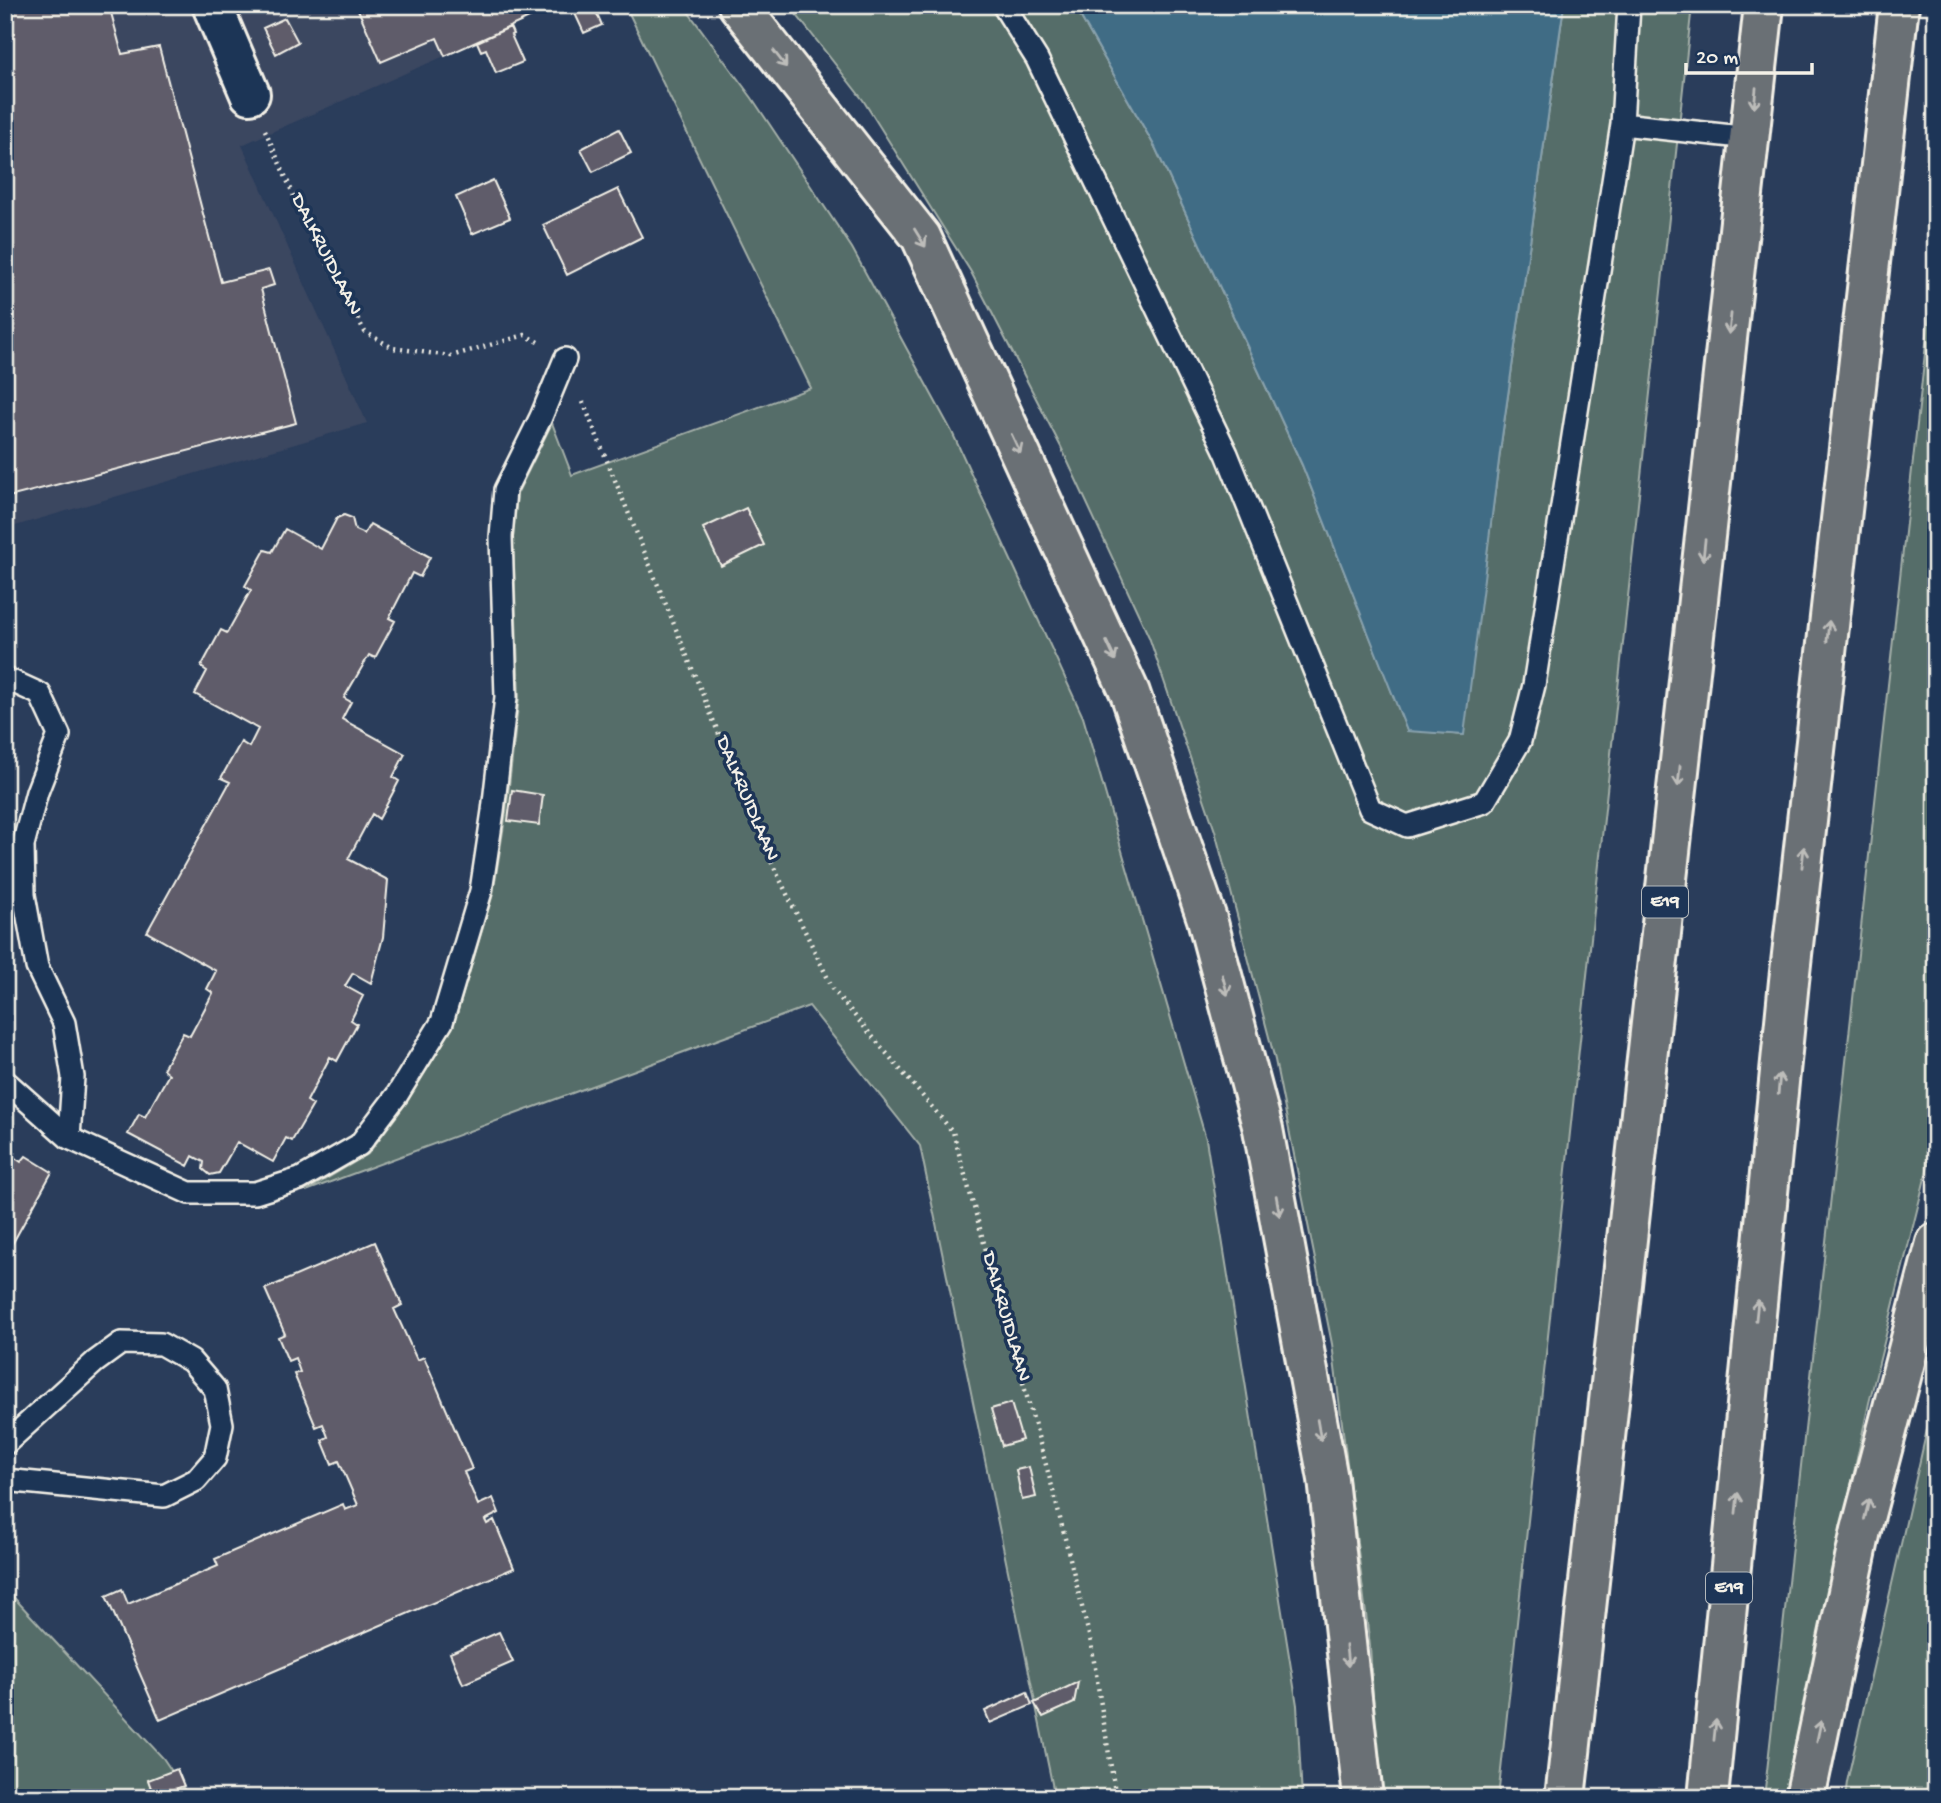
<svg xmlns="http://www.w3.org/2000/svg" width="1941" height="1803" viewBox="0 0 1941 1803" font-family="'Gochi Hand',sans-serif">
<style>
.built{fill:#3a4660}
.green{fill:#556d69;stroke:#a4afa8;stroke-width:2}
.water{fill:#406c85;stroke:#88a1ad;stroke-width:2}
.building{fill:#5e5c6a;stroke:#f4f1e8;stroke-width:2}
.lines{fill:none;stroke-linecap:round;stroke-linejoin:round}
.service-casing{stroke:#f4f1e8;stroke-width:26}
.minor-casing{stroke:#f4f1e8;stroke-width:44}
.motorway-casing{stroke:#f4f1e8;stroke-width:44}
.path{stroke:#f4f1e8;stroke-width:4.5;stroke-dasharray:2 5;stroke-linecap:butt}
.service{stroke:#1d3557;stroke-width:21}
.minor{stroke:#1d3557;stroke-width:38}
.motorway{stroke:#6b6f75;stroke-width:38}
.oneway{stroke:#bdbdba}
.labels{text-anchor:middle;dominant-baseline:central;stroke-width:7;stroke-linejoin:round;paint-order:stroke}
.shield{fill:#1d3557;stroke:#b4b9bc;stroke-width:2}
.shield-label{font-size:19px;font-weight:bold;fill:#f4f1e8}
.street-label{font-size:21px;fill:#f4f1e8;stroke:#1d3557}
</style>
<rect width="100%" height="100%" fill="#2a3d5b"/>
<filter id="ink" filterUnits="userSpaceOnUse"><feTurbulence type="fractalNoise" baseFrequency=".0143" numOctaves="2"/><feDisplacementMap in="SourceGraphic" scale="14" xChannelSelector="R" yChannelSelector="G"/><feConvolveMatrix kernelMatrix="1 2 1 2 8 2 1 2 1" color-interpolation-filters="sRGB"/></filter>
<g filter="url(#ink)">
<path class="built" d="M5 5H561L242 145 367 423 5 529Z"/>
<path class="green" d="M625 5H683L752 98 852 248 952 432 1083 717 1206 1139 1297 1705 1302 1798H1055L920 1146 809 1006 306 1191 368 1154 407 1102 453 1027 493 894 506 812 519 697 513 538 517 494 552 423 572 475 811 388Z
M789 5H1074L1155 147 1302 465 1407 730 1463 735 1502 437 1564 5H1692L1498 1798H1379L1370 1646 1332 1344 1275 1060 1215 831 1149 637 1061 447 971 272 863 100Z
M1936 254V1134L1869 1403 1797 1737 1787 1798H1764Z
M1936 1390V1798H1845L1847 1782Z
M5 1588 163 1758 190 1798H5Z"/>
<path class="water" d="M1074 5H1564L1502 437 1464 735 1407 731 1302 465 1155 147Z"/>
<path class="building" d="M5 5H109L122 54 159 47 221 282 269 270 274 285 261 289 296 423 5 498Z
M356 5H558L445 56 437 38 381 62Z
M577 5H593L602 25 584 33 572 7Z
M285 18 298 42 276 54 263 28Z
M510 27 513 34 511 35 523 62 496 73 486 49 481 51 477 42Z
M619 129 631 153 593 172 581 149Z
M493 180 510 218 472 234 456 197Z
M618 189 642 237 567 275 543 225Z
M746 508 764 545 721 566 703 528Z
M344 515 352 518 355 530 364 534 370 524 430 557 420 577 412 573 389 618 395 621 375 658 369 655 344 698 351 702 342 719 405 754 393 777 399 781 379 819 372 814 348 859 388 880 383 937 371 983 353 973 345 986 363 996 351 1020 357 1024 337 1061 330 1057 307 1101 313 1105 292 1141 286 1138 273 1162 237 1142 219 1173 210 1175 203 1169 204 1162 193 1156 188 1166 128 1134 139 1114 145 1117 169 1074 163 1069 183 1033 190 1036 213 993 207 989 216 971 147 932 230 782 221 778 241 742 249 747 258 729 195 694 207 671 201 667 221 630 227 633 251 590 245 586 265 550 272 552 285 529 321 549 337 518Z
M512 790 543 795 539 825 508 821Z
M5 1151 21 1162 26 1156 52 1172 5 1257Z
M375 1242 402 1305 394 1309 417 1360 424 1357 472 1469 464 1472 478 1505 493 1498 499 1513 485 1520 487 1524 494 1520 514 1568 160 1720 106 1596 122 1589 128 1604 218 1566 215 1559 343 1504 345 1510 358 1505 339 1461 332 1464 322 1440 328 1437 323 1424 316 1427 294 1374 300 1372 295 1358 288 1361 278 1337 285 1334 265 1289Z
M1011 1403 1022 1440 1002 1446 991 1409Z
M1029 1467 1036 1497 1022 1500 1016 1470Z
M499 1632 513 1662 463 1684 450 1653Z
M1078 1682 1074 1703 1043 1717 1034 1703Z
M1027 1692 1032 1705 990 1723 985 1711Z
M177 1769 184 1786 154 1796 148 1780Z"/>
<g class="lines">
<defs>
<path id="service" d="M1003 5 1037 59 1227 454 1370 809 1407 826 1484 802 1520 741 1534 685 1622 124 1629 5
M1622 124 1750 138
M5 678 40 694 59 735 37 792 23 845 24 895 37 967 64 1023 73 1077 69 1138 189 1193H255L300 1179 359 1145 397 1095 442 1022 481 891 493 811 506 697 501 537 505 490 541 417 565 359
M5 1081 69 1138
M5 1444 95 1362 121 1343 161 1344 191 1361 215 1389 222 1424 215 1458 196 1480 164 1496 5 1480"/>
<path id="minor" d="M212 5 250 94"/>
<path id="motorway" d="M738 5 921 237 1130 693 1207 919 1263 1129 1328 1479 1363 1798
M1565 1798 1764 5
M1708 1798 1789 981 1899 5
M1805 1798 1861 1530 1936 1243"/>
</defs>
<use href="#service" class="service-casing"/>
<use href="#minor" class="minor-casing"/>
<use href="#motorway" class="motorway-casing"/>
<path class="path" d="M265 130 305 221 365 332 393 348 451 356 525 335 538 342
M583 402 770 859 834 991 953 1132 1053 1490 1091 1643 1116 1798"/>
<use href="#service" class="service"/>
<use href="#minor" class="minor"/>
<use href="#motorway" class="motorway"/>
</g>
<defs><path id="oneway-shaft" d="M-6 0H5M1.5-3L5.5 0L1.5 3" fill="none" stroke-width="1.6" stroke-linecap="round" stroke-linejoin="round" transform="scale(1.75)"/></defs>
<g class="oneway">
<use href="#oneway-shaft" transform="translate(780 59) rotate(52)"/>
<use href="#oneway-shaft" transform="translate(1755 98) rotate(96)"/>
<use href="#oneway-shaft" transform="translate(920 238) rotate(58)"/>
<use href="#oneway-shaft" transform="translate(1730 324) rotate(96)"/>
<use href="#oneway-shaft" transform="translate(1016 444) rotate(65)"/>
<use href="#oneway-shaft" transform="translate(1704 550) rotate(96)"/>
<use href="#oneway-shaft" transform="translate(1828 631) rotate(-84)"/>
<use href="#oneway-shaft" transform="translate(1111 651) rotate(65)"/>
<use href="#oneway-shaft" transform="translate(1679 776) rotate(96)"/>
<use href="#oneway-shaft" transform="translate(1803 857) rotate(-84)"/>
<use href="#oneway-shaft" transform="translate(1225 985) rotate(75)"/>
<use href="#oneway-shaft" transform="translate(1779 1084) rotate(-85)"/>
<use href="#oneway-shaft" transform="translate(1278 1206) rotate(80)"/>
<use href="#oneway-shaft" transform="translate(1757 1310) rotate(-84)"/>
<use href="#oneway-shaft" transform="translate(1319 1430) rotate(80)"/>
<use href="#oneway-shaft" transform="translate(1737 1503) rotate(-84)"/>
<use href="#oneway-shaft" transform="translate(1867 1509) rotate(-76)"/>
<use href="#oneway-shaft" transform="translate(1347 1656) rotate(84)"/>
<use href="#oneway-shaft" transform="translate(1715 1730) rotate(-84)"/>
<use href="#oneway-shaft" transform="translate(1819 1731) rotate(-78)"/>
</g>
</g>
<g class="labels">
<g class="shield">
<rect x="1642" y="886.5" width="46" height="31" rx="5"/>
<rect x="1706" y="1572.5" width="46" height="31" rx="5"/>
</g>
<g class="shield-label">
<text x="1665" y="902">E19</text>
<text x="1729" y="1588">E19</text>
</g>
<g class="street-label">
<text transform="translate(325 255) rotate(63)">DALKRUIDLAAN</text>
<text transform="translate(746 799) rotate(67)">DALKRUIDLAAN</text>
<text transform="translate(1005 1317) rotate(74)">DALKRUIDLAAN</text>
</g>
</g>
<rect width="1941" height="1803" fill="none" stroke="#1d3557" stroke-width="28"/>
<rect x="14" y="14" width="1913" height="1775" fill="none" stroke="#f4f1e8" stroke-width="2.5" filter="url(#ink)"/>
<path d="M1686 63v10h126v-10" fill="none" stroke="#f4f1e8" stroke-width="3.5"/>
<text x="1696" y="63" font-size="21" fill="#f4f1e8" stroke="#1d3557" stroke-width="5" paint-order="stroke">20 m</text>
</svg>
